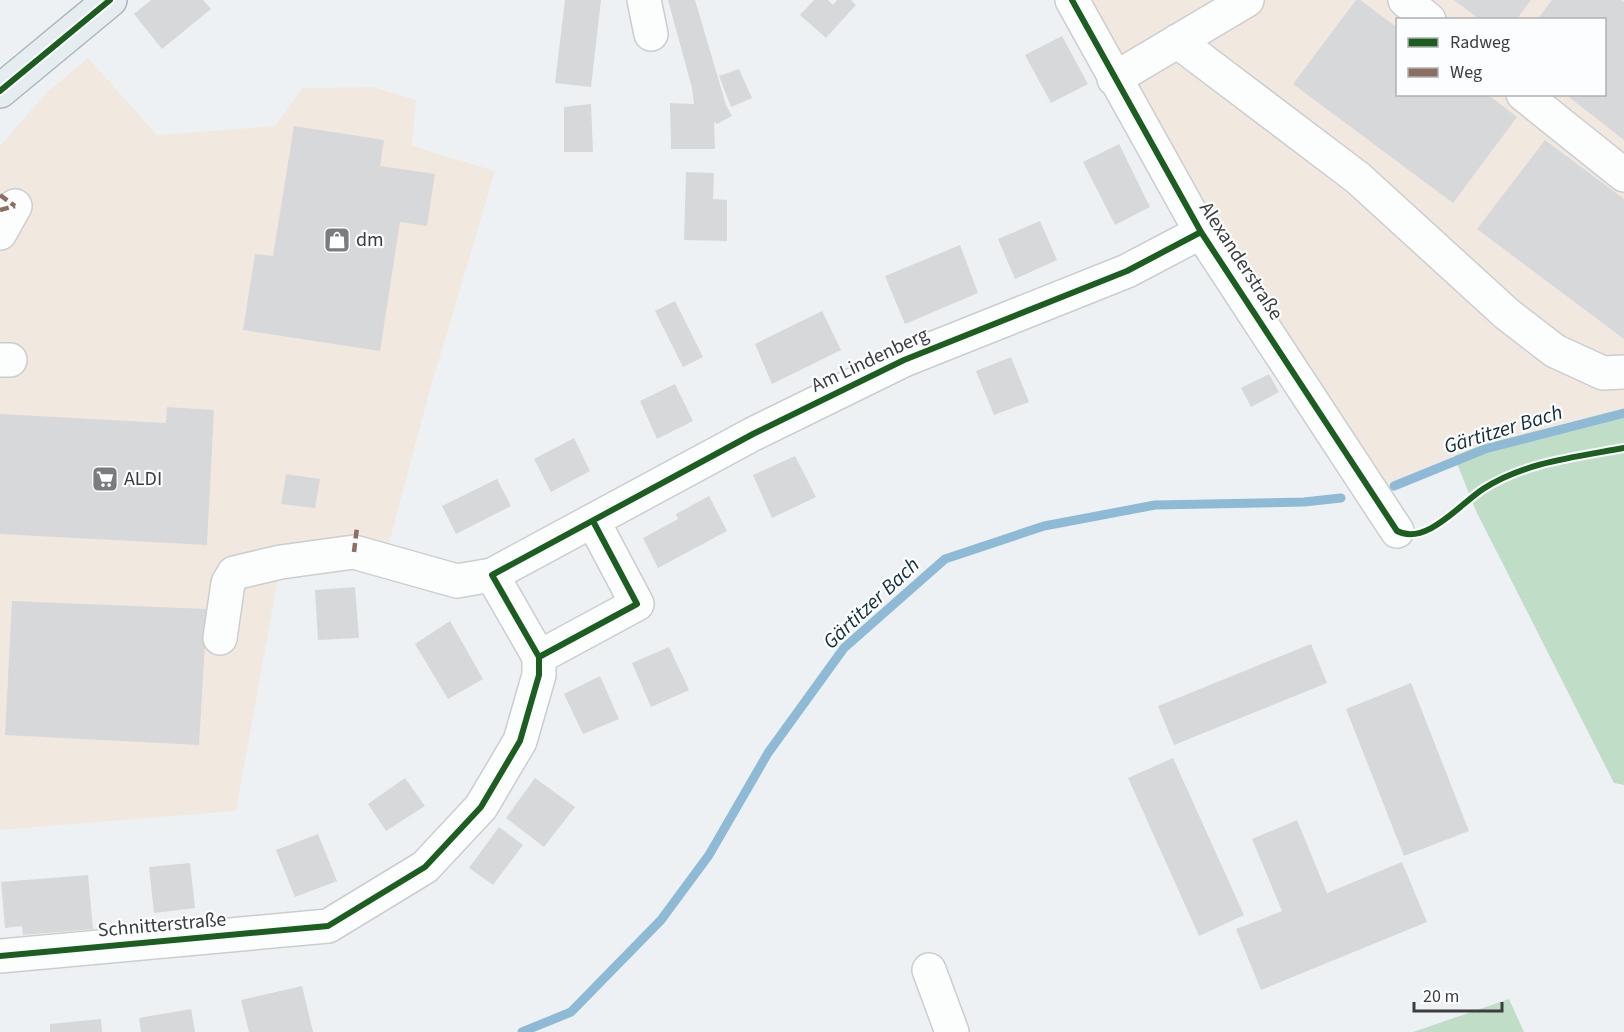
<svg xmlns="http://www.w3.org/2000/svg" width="1624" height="1032" viewBox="0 0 1624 1032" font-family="'Source Sans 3',sans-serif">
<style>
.commercial{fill:#f1e9e0;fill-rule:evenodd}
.green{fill:#c0ddc8}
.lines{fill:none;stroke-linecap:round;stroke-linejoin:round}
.stream{stroke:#8ebad6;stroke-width:9}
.building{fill:#d6d8da}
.minor-casing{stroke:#cbcdcf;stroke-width:36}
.major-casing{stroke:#abb7c0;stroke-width:36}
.minor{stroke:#fcfdfd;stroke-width:33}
.major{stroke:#e6edf1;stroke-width:33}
.quiet{stroke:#8d6e63;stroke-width:4.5;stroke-dasharray:9 4.5;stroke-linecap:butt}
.cycleway-casing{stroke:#fcfdfe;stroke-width:10}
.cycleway{stroke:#1b5e20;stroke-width:6}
.labels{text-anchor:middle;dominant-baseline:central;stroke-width:4.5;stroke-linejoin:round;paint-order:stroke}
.poi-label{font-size:20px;fill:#3c3d3f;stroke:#fcfdfe;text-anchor:start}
.street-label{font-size:20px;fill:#3c3d3f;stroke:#fcfdfe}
.water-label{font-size:21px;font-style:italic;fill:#102c3d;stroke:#fcfdfe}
</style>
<rect width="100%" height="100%" fill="#eef1f3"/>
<path class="commercial" d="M1080 0H1624V412L1487 443 1392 482 1374 486 1198 215ZM1398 20H1604V94H1398Z
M88 58 157 135 275 126 302 88 373 87 416 100 412 146 495 171 428 397 388 547 310 542 284 544 236 811 0 830V146L45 94Z"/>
<path class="green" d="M1624 412V785L1614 783 1476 511 1454 456 1487 443Z
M1509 999 1524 1032H1413Z"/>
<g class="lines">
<path class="stream" d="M1394 486 1485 449 1624 413
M522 1032 571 1012 661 920 709 855 768 753 844 648 945 559 1044 526 1155 505 1304 502 1341 498"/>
</g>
<path class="building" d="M151 0H203L211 9 162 49 134 14Z
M565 0H601L591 87 555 83Z
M668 0H695L726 105 732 116 717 124 714 122 715 149H671L670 103 694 104 692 88Z
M814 0H828L833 5 837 0H851L856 5 826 38 800 15Z
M1356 0H1360L1398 28V94H1487L1517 117 1453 203 1293 84Z
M1454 0H1531L1516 20H1480Z
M1552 0H1621L1624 2V140L1565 94H1604V20H1537Z
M1062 36 1088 84 1051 103 1025 55Z
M739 69 752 98 731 107 719 76Z
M591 104 593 152H564V107Z
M294 126 384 140 380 166 435 174 427 226 400 222 380 351 243 330 255 254 273 256Z
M1545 140 1624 199V339L1477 229Z
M1119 144 1150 207 1115 225 1083 162Z
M686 172 714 173 713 199 727 200V241L684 240Z
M1040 221 1057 260 1015 279 998 239Z
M960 245 978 293 905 324 885 276Z
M675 301 703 357 683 367 655 311Z
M822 311 841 350 772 384 755 344Z
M1011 357 1029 402 994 415 976 371Z
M1269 374 1279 392 1251 407 1241 388Z
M675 384 693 421 657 439 640 401Z
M167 407 214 410 207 545 0 534V414L166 423Z
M574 438 590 471 551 492 534 459Z
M795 456 816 497 772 518 753 475Z
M286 474 320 479 315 508 281 504Z
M497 479 511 506 456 534 442 506Z
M709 496 727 531 658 568 643 538 678 519 676 514Z
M355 587 359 638 318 640 315 590Z
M12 601 207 609 199 745 5 735Z
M450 621 483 679 448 699 415 644Z
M1311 644 1327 683 1174 745 1158 706Z
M669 647 689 690 651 707 632 663Z
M600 676 619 719 583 734 564 694Z
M1411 683 1469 831 1404 856 1346 709Z
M1173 758 1244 915 1199 936 1128 778Z
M405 778 425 806 386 831 368 804Z
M535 778 575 807 544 847 506 818Z
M1297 820 1327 893 1402 862 1427 922 1261 990 1236 929 1282 911 1252 839Z
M499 827 523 845 493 885 469 868Z
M318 834 337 881 295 897 276 850Z
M190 863 195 908 154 913 149 867Z
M88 875 93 929 23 935 22 926 5 928 1 882Z
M302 986 313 1032H249L241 1000Z
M191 1009 195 1032H141L139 1018Z
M101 1019 102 1032H50V1024Z"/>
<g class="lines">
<defs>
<path id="minor" d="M644 0 651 34
M1072 0 1201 232 1397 531
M1405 0 1429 20
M1177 41 1358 178 1507 314 1555 351 1603 373 1624 372
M1114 79 1247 0
M1523 94 1624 175
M0 233 15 206
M0 360H10
M220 638 228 583 234 573 281 562 354 552 457 581 492 575
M539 657 637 604 593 521
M0 956 328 926 425 867 481 807 520 741 539 675V657L492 575 753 434 904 360 1127 271 1201 232
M929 970 952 1032"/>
<path id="major" d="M0 91 110 0"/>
</defs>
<use href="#minor" class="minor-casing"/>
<use href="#major" class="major-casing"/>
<use href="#minor" class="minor"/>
<use href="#major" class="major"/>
<path class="quiet" d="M0 195 15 206
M0 210 15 206
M354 552 357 527"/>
<defs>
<path id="cycleway" d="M1072 0 1201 232 1397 531C1426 546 1460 504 1483 489 1525 462 1576 457 1624 448
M0 91 110 0
M539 657 637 604 593 521
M0 956 328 926 425 867 481 807 520 741 539 675V657L492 575 753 434 904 360 1127 271 1201 232"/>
</defs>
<use href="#cycleway" class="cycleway-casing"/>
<use href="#cycleway" class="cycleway"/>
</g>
<defs>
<symbol id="shop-square" viewBox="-11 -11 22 22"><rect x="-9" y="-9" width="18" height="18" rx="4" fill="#7a7c7e" stroke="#fcfdfe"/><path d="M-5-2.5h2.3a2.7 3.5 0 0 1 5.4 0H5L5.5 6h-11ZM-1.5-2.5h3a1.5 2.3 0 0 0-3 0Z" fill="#fff"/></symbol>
<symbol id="supermarket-square" viewBox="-11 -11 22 22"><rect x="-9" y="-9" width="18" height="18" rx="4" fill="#7a7c7e" stroke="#fcfdfe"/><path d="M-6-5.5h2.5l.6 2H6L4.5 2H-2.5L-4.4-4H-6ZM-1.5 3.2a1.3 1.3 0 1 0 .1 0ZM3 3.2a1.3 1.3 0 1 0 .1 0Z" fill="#fff"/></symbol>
</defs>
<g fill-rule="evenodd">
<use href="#shop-square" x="322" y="225" width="30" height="30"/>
<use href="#supermarket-square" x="90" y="464" width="30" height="30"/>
</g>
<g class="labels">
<g class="poi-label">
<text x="356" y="240">dm</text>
<text x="124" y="479">ALDI</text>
</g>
<g class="street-label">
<text transform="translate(1241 261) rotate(57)">Alexanderstraße</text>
<text transform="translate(870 360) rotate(-25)">Am Lindenberg</text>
<text transform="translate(162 925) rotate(-5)">Schnitterstraße</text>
</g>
<g class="water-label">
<text transform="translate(1503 429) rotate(-17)">Gärtitzer Bach</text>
<text transform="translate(871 603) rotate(-43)">Gärtitzer Bach</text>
</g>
</g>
<rect x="1396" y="18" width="210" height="78" fill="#fcfdfe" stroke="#afb0b2" stroke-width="1.5"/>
<rect x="1408" y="38" width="30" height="9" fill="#1b5e20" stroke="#afb0b2" stroke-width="1.5"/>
<text x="1450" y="48" font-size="18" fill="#3c3d3f">Radweg</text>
<rect x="1408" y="68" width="30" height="9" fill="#8d6e63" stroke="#afb0b2" stroke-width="1.5"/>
<text x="1450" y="78" font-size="18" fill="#3c3d3f">Weg</text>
<path d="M1414 1002v9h88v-9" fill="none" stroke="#3c3d3f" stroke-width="3"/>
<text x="1423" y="1002" font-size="18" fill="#3c3d3f" stroke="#fcfdfe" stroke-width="4.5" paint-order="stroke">20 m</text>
</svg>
